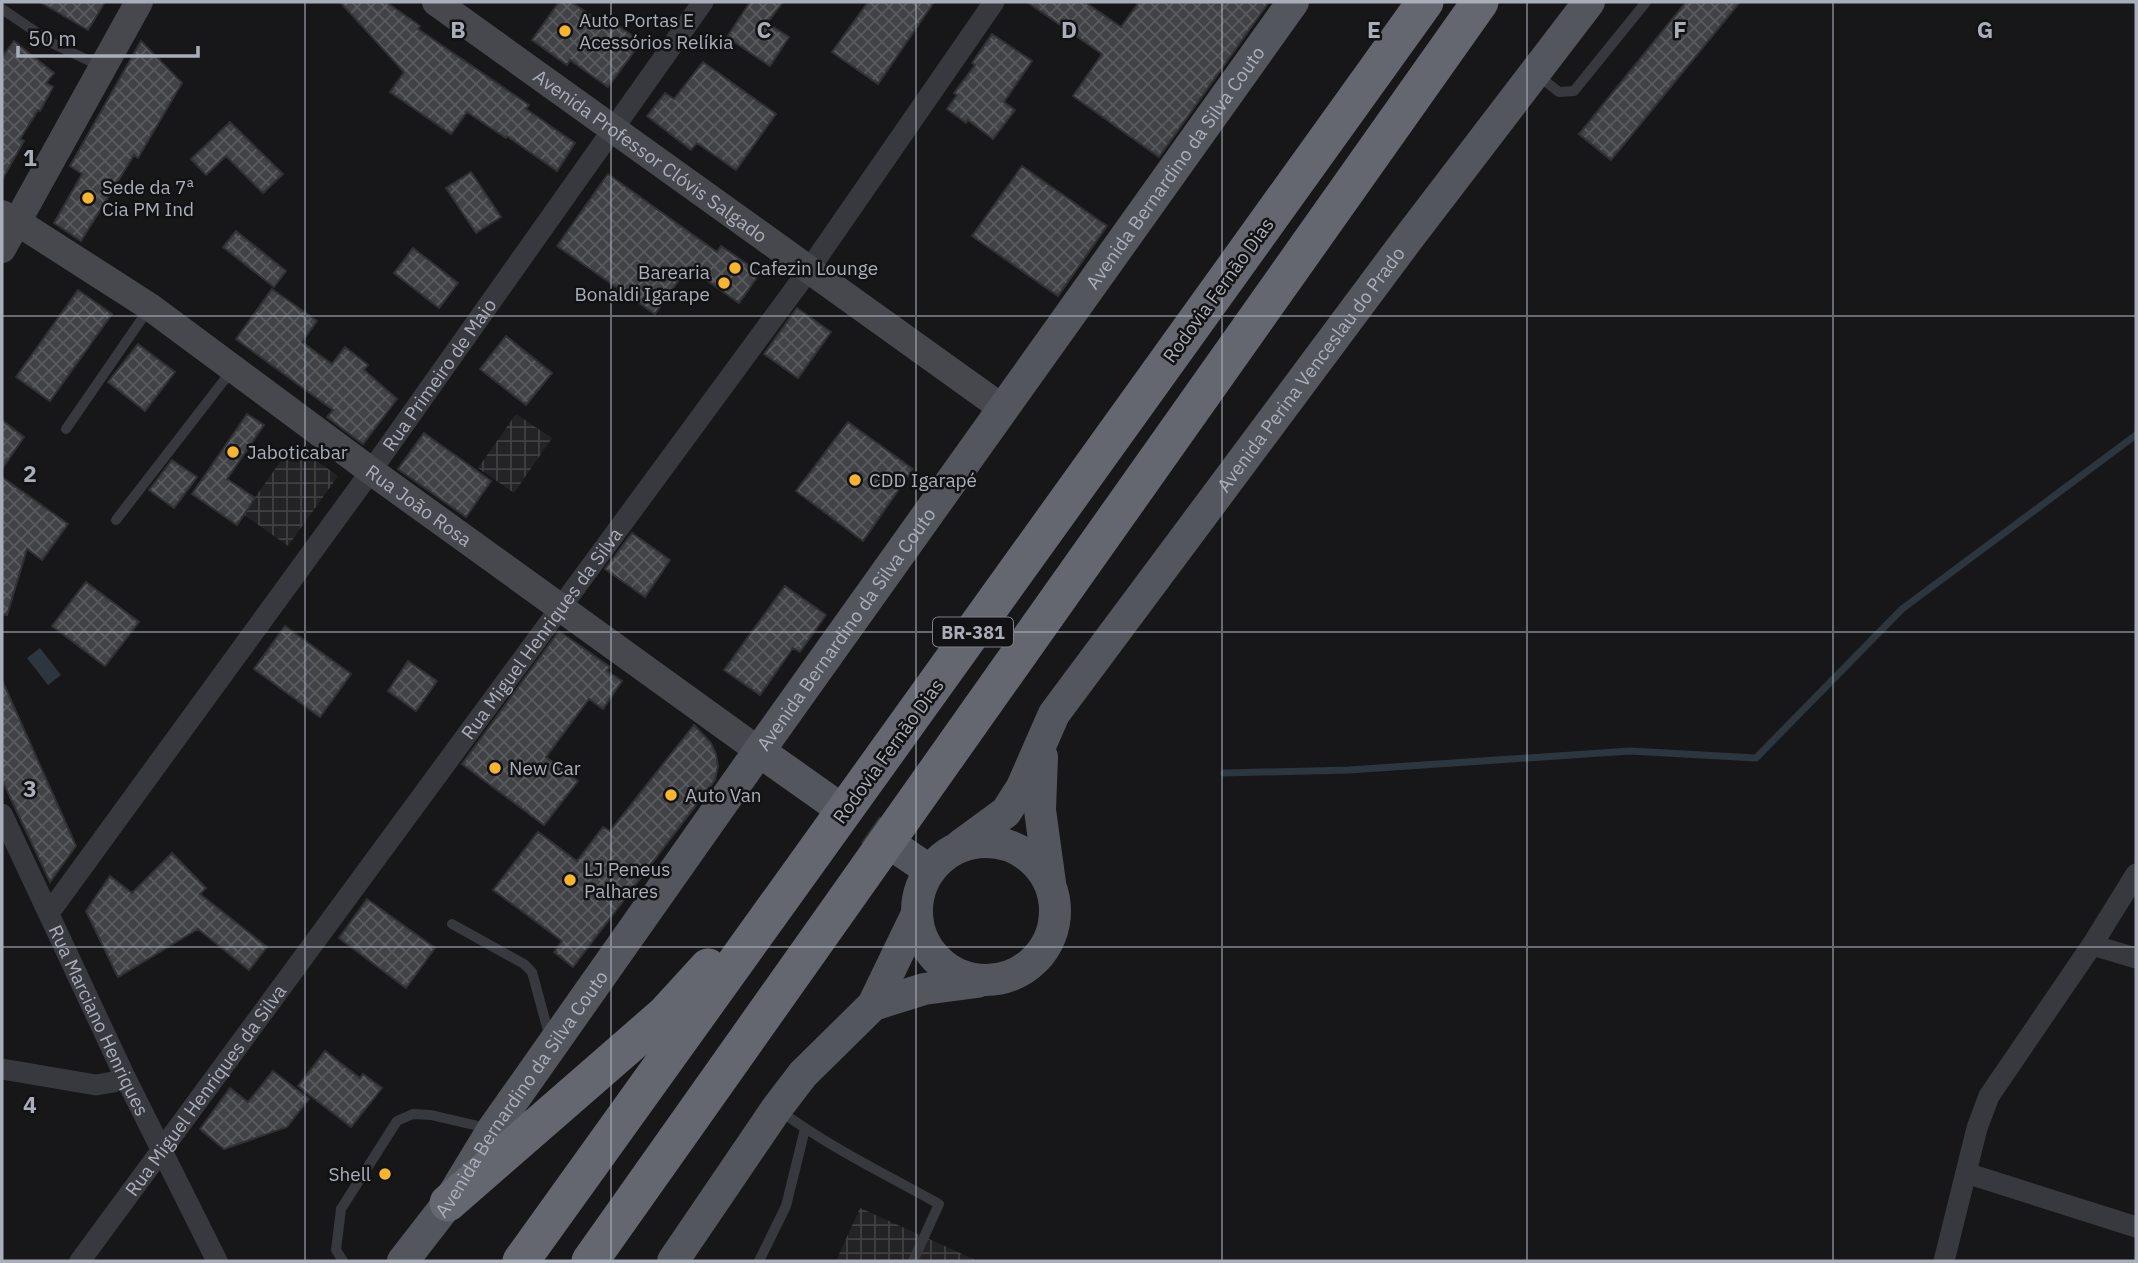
<svg xmlns="http://www.w3.org/2000/svg" width="2138" height="1263" viewBox="0 0 2138 1263" font-family="'IBM Plex Sans',sans-serif">
<style>
.industrial{fill:url(#industrial-grid)}
.water{fill:#2c363e}
.lines{fill:none;stroke-linecap:round;stroke-linejoin:round}
.stream{stroke:#2c363e;stroke-width:7}
.building{fill:url(#building-cross-hatch);stroke:#313135;stroke-width:2}
.primary-tunnel{stroke:#343539;stroke-width:32;stroke-dasharray:32 16;stroke-linecap:butt}
.lane{stroke:#38393e;stroke-width:10}
.street{stroke:#38393e;stroke-width:21}
.secondary{stroke:#46484e;stroke-width:28}
.primary{stroke:#54565d;stroke-width:32}
.highway{stroke:#646770;stroke-width:37}
.grid{fill:none;stroke:#a9aeb9;stroke-width:2;stroke-opacity:0.55}
.poi-dot{fill:#f7b531;stroke:#121214;stroke-width:2.5}
.labels{text-anchor:middle;dominant-baseline:central;stroke-width:5;stroke-linejoin:round;paint-order:stroke}
.shield{fill:#121214;stroke:#7c7f88;stroke-width:2}
.shield-label{font-size:18px;font-weight:bold;fill:#a9aeb9}
.poi-label{font-size:19px;fill:#a9aeb9;stroke:#121214;text-anchor:start}
.street-label{font-size:19px;fill:#a9aeb9;stroke:#121214}
.grid-label{font-size:23px;text-anchor:middle;font-weight:bold;fill:#a9aeb9;stroke:#121214;stroke-width:5;stroke-linejoin:round;paint-order:stroke}
</style>
<defs>
<pattern id="industrial-grid" width="8" height="8" patternUnits="userSpaceOnUse" patternTransform="scale(1.75)"><rect width="8" height="8" fill="#232326"/><path d="M0 4h8M4 0v8" fill="none" stroke="#404043"/></pattern>
<pattern id="building-cross-hatch" width="8" height="8" patternUnits="userSpaceOnUse" patternTransform="scale(1.75)"><rect width="8" height="8" fill="#414246"/><path d="M0 0l8 8M0 8l8-8" fill="none" stroke="#5a5b5f"/></pattern>
</defs>
<rect width="100%" height="100%" fill="#171719"/>
<path class="industrial" d="M516 414 552 438 514 493 478 468Z
M293 444 338 476 288 546 243 514Z
M860 1208 978 1261H836Z"/>
<path class="water" d="M40 648 61 675 48 685 27 658Z"/>
<g class="lines">
<path class="stream" d="M1224 773 1349 770 1630 751 1756 758 1902 609 2136 435"/>
</g>
<path class="building" d="M40 2H105L88 30Z
M340 2H386L420 26 418 29 529 105 526 109 575 143 557 171 507 136 506 138 467 112 451 134 390 92 404 72Z
M559 2H571L599 21 603 15 641 42 608 87 570 60 567 65 532 40Z
M750 2H783L767 23 789 37 770 66 727 37Z
M868 2H934L878 84 832 52Z
M1027 2H1085L1121 27 1139 2H1269L1159 157 1073 96 1102 54Z
M1686 2H1740L1611 160 1579 134Z
M992 34 1032 61 1004 102 1015 110 993 139 968 120 966 123 947 109 957 95 954 93 975 65 972 63Z
M14 41 54 73 46 83 53 87 40 111 38 110 20 139 24 141 2 180V57Z
M141 41 182 83 138 158 134 155 81 241 54 223 82 174 70 166Z
M703 62 776 114 736 170 697 143 691 150 647 116 665 93 674 99Z
M230 122 283 174 263 193 226 156 206 175 191 159Z
M1022 166 1107 226 1058 296 972 236Z
M471 172 501 217 476 233 446 188Z
M608 174 717 252 721 246 760 273 739 303 688 267 655 314 557 246Z
M236 231 286 271 274 287 223 247Z
M413 248 458 283 439 308 394 273Z
M272 289 317 321 302 342 332 364 345 347 368 365 364 370 397 399 363 444 327 417 333 410 236 339Z
M78 290 112 314 50 401 16 377Z
M797 308 831 332 798 378 764 354Z
M506 336 552 373 526 405 480 369Z
M138 344 175 372 145 411 108 382Z
M247 414 264 425 227 479 255 498 237 525 192 494Z
M2 420 24 437 2 469Z
M848 422 913 469 863 541 796 491Z
M424 433 491 481 466 517 398 469Z
M172 460 197 477 174 508 149 490Z
M2 477 68 524 42 560 27 549 7 615 2 614Z
M632 533 670 560 645 597 605 569Z
M86 582 139 622 105 666 52 626Z
M785 586 826 615 800 652 793 648 760 695 724 670Z
M285 626 351 674 320 717 254 669Z
M559 631 610 667 607 671 622 681 603 709 589 699 546 757 578 781 544 825 462 764Z
M408 661 437 681 416 711 388 691Z
M2 680 76 846 50 882 2 780Z
M694 725 711 743 716 754 718 766 715 780 573 967 554 952 562 941 493 890 538 832 577 861 603 827 610 831Z
M172 853 206 888 200 894 267 947 249 970 198 929 118 977 86 911 110 876 132 893Z
M367 899 435 948 406 988 339 938Z
M325 1051 360 1078 363 1074 382 1088 351 1127 298 1086Z
M273 1071 309 1099 287 1127 224 1149 200 1129 230 1088 248 1102Z"/>
<g class="lines">
<path class="primary-tunnel" d="M831 802 898 849"/>
<path class="lane" d="M2 9 52 43 102 67
M1536 74 1559 92 1574 91 1646 2
M66 429 150 307
M116 520 232 370
M452 924 524 964 532 972 550 1038
M779 1110C829 1147 885 1174 939 1204L913 1261
M343 1261 336 1250 341 1209 397 1121 413 1114 431 1115 491 1129
M759 1261 786 1206 805 1129"/>
<g class="street">
<path id="s1" d="M2 814 125 1077 217 1261"/>
<path id="s2" d="M49 913 371 471 703 2"/>
<path d="M2092 945 2136 958"/>
<path d="M2 1069 96 1085 113 1082 125 1077"/>
<path d="M1966 1173 2136 1227"/>
<path id="s3" d="M80 1261 808 271 994 2"/>
<path d="M1944 1261 1977 1128 1989 1096 2092 945 2136 874"/>
</g>
<g class="secondary">
<path id="s4" d="M436 2 1002 408"/>
<path id="s5" d="M2 214 16 221 150 307 371 471 759 751"/>
<path d="M2 249 139 2"/>
</g>
<g class="primary">
<path d="M759 751 831 802"/>
<path d="M1042 757 1040 810 1050 883"/>
<circle cx="986" cy="911" r="69"/>
<path id="s6" d="M961 845 1006 812 1022 787 1054 714 1407 240 1589 2"/>
<path d="M898 849 929 870"/>
<path d="M873 1005 924 989 977 982"/>
<path id="s7" d="M403 1261 448 1203 493 1129 759 751 1293 2"/>
<path d="M673 1261 777 1108 803 1074 873 1005 916 916"/>
</g>
<path class="highway" d="M448 1203 665 1014 708 967
M521 1261 1425 2
M590 1261 1480 2"/>
</g>
<path class="grid" d="M305 2V1261M611 2V1261M916 2V1261M1222 2V1261M1527 2V1261M1833 2V1261M2 316H2136M2 632H2136M2 947H2136"/>
<g class="poi-dot">
<circle cx="565" cy="31" r="7"/>
<circle cx="88" cy="198" r="7"/>
<circle cx="735" cy="268" r="7"/>
<circle cx="724" cy="283" r="7"/>
<circle cx="233" cy="452" r="7"/>
<circle cx="855" cy="480" r="7"/>
<circle cx="495" cy="768" r="7"/>
<circle cx="671" cy="795" r="7"/>
<circle cx="570" cy="880" r="7"/>
<circle cx="385" cy="1174" r="7"/>
</g>
<g class="labels">
<rect class="shield" x="933" y="617.5" width="80" height="29" rx="5"/>
<g class="shield-label">
<text x="973" y="632">BR-381</text>
</g>
<g class="poi-label">
<text x="579" y="20">Auto Portas E<tspan x="579" dy="22">Acessórios Relíkia</tspan></text>
<text x="102" y="187">Sede da 7ª<tspan x="102" dy="22">Cia PM Ind</tspan></text>
<text x="749" y="268">Cafezin Lounge</text>
<text x="710" y="272" text-anchor="end">Barearia<tspan x="710" dy="22">Bonaldi Igarape</tspan></text>
<text x="247" y="452">Jaboticabar</text>
<text x="869" y="480">CDD Igarapé</text>
<text x="509" y="768">New Car</text>
<text x="685" y="795">Auto Van</text>
<text x="584" y="869">LJ Peneus<tspan x="584" dy="22">Palhares</tspan></text>
<text x="371" y="1174" text-anchor="end">Shell</text>
</g>
<g class="street-label">
<text stroke="none"><textPath href="#s4" startOffset="264">Avenida Professor Clóvis Salgado</textPath></text>
<text stroke="none"><textPath href="#s7" startOffset="1339">Avenida Bernardino da Silva Couto</textPath></text>
<text transform="translate(1218 290) rotate(-54)">Rodovia Fernão Dias</text>
<text stroke="none"><textPath href="#s6" startOffset="595">Avenida Perina Venceslau do Prado</textPath></text>
<text stroke="none"><textPath href="#s2" startOffset="665">Rua Primeiro de Maio</textPath></text>
<text stroke="none"><textPath href="#s5" startOffset="509">Rua João Rosa</textPath></text>
<text stroke="none"><textPath href="#s7" startOffset="772">Avenida Bernardino da Silva Couto</textPath></text>
<text stroke="none"><textPath href="#s3" startOffset="779">Rua Miguel Henriques da Silva</textPath></text>
<text transform="translate(888 751) rotate(-54)">Rodovia Fernão Dias</text>
<text stroke="none"><textPath href="#s1" startOffset="228">Rua Marciano Henriques</textPath></text>
<text stroke="none"><textPath href="#s3" startOffset="212">Rua Miguel Henriques da Silva</textPath></text>
<text stroke="none"><textPath href="#s7" startOffset="205">Avenida Bernardino da Silva Couto</textPath></text>
</g>
</g>
<g class="grid-label">
<text x="458" y="38">B</text>
<text x="764" y="38">C</text>
<text x="1069" y="38">D</text>
<text x="1374" y="38">E</text>
<text x="1680" y="38">F</text>
<text x="1985" y="38">G</text>
<text x="30" y="166">1</text>
<text x="30" y="482">2</text>
<text x="30" y="797">3</text>
<text x="30" y="1113">4</text>
</g>
<rect width="2138" height="1263" fill="none" stroke="#a9aeb9" stroke-width="7"/>
<path d="M18 46v10h180v-10" fill="none" stroke="#a9aeb9" stroke-width="3.5"/>
<text x="28" y="46" font-size="21" fill="#a9aeb9" stroke="#121214" stroke-width="5" paint-order="stroke">50 m</text>
</svg>
